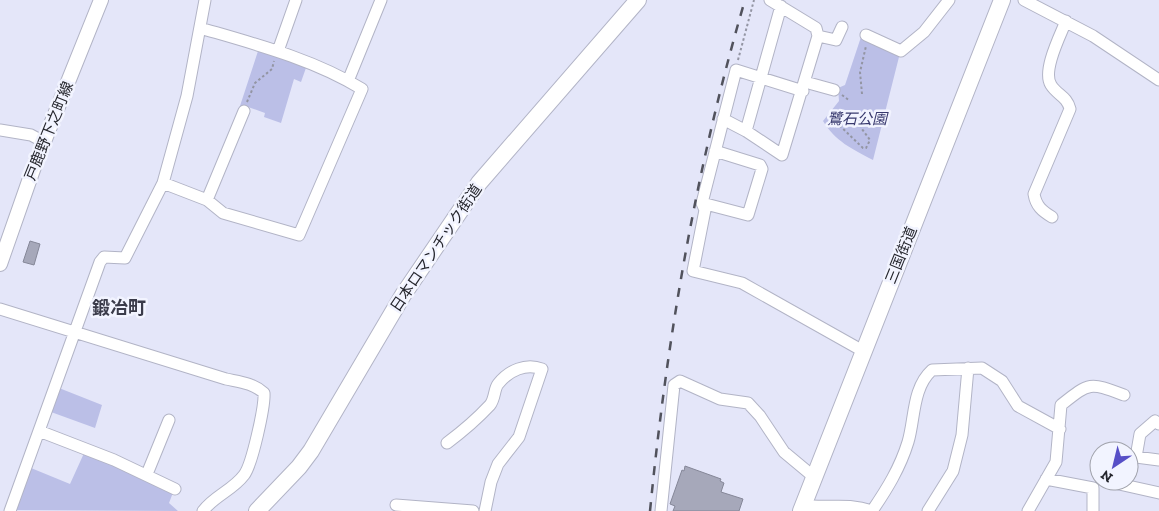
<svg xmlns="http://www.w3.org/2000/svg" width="1159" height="511" viewBox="0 0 1159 511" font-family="'Zilla Slab','Noto Sans JP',serif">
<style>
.green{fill:#bbbfe7}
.building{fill:#a6a8ba;stroke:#858798}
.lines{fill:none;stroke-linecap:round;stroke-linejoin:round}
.minor-casing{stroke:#b2b4c6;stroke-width:13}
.major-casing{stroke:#b2b4c6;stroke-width:16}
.highway-casing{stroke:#b2b4c6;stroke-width:18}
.path{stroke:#9395a3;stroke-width:2;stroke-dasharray:2.5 2.5;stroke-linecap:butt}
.minor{stroke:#fff;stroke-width:11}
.major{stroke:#fff;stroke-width:14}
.highway{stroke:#fff;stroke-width:16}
.rail{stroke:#51525c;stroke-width:2.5;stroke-dasharray:9 9;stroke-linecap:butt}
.labels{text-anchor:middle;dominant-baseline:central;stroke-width:5;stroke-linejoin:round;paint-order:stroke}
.park-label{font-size:15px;font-style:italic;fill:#393a6f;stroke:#f2f4ff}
.street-label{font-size:15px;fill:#25262d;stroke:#f2f4ff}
.quarter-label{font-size:18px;font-weight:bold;fill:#3a3b4a;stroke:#f2f4ff}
</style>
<rect width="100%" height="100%" fill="#e4e6f9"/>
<path class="green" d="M862 34 900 53 873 160C852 149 835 141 823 121L839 101 838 88 845 85Z
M259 48 307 65 301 82 294 79 281 123 264 117 265 113 248 107 239 109Z
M59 388 102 405 95 428 51 412Z
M85 451 174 490 169 503 178 511 16 510 31 468 70 484Z"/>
<path class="building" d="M30 241 40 244 34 265 23 262Z
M685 466 721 479 720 481 724 483 721 492 743 499 739 511H673L675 506 670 504 682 470 684 471Z"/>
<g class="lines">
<defs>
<path id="minor" d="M770 0 816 28 818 36 782 155 746 131 781 6
M1024 0 1093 36 1159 80
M866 35 901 51 924 32 949 0
M818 36 836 40 842 27
M278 51 296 0
M348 81 381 0
M805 82 834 90
M803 91 736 70 702 203 705 210 693 271 742 283 863 351
M723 119 746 131
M0 130 31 135 44 142
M163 183 207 200 223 213 299 235 362 89C313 59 255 44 200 28
M207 200 244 111
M702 203 748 215 762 169 760 165 715 151
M1052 217C1042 211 1036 206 1034 194L1070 109C1067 96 1057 95 1051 85 1042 71 1060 36 1066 21
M0 309 226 379C240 382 253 383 264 393 265 406 252 465 244 475 233 490 214 496 203 511
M1159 424 1155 421 1140 434 1136 457 1159 460
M39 431 114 460 175 489
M447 443C463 431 477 419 490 405 495 399 494 389 498 384 509 370 526 363 542 369L519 437 498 464 491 482 485 511
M147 474 169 420
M1046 479 1093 488V511
M1119 484 1159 493
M396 505 473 511
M803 505C828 509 845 502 872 511
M10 511 100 262 104 257 125 258 163 183 187 96 205 0
M661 511 674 385 680 381 720 399 748 403 760 416 784 452 814 477
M872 511C887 489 900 468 908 442 915 419 912 388 932 370L982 368 1002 381 1018 406 1060 429
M928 511 953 471 962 435 968 368
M1028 511 1056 462 1061 405C1090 382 1089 382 1124 395"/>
<path id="major" d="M0 264 35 164 101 0"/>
<path id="highway" d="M257 511 299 467 311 451 403 295 479 183 638 0
M801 511 1002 0"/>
</defs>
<use href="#minor" class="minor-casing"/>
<use href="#major" class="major-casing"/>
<use href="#highway" class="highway-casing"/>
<path class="path" d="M738 60 754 0
M862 94 860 72 866 46
M842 95 850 101
M247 102 255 83 272 69 274 61
M850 111 838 124 863 148H866L870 140 862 129 859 116"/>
<use href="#minor" class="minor"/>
<use href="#major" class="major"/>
<use href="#highway" class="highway"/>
<path class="rail" d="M650 511C667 338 696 167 745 0"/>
</g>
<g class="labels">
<g class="park-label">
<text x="857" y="119">鷺石公園</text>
</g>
<g class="street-label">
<text transform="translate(49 131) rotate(-68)">戸鹿野下之町線</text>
<text transform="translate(436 248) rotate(-56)">日本ロマンチック街道</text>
<text transform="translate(901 255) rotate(-68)">三国街道</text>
</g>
<g class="quarter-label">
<text x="119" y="308">鍛冶町</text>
</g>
</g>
<g transform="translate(1114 466) rotate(215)"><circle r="24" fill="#f2f4ff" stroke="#a0a2ab"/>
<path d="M0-4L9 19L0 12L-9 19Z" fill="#574fc7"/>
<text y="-8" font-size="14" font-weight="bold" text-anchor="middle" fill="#25262d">N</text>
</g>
</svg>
